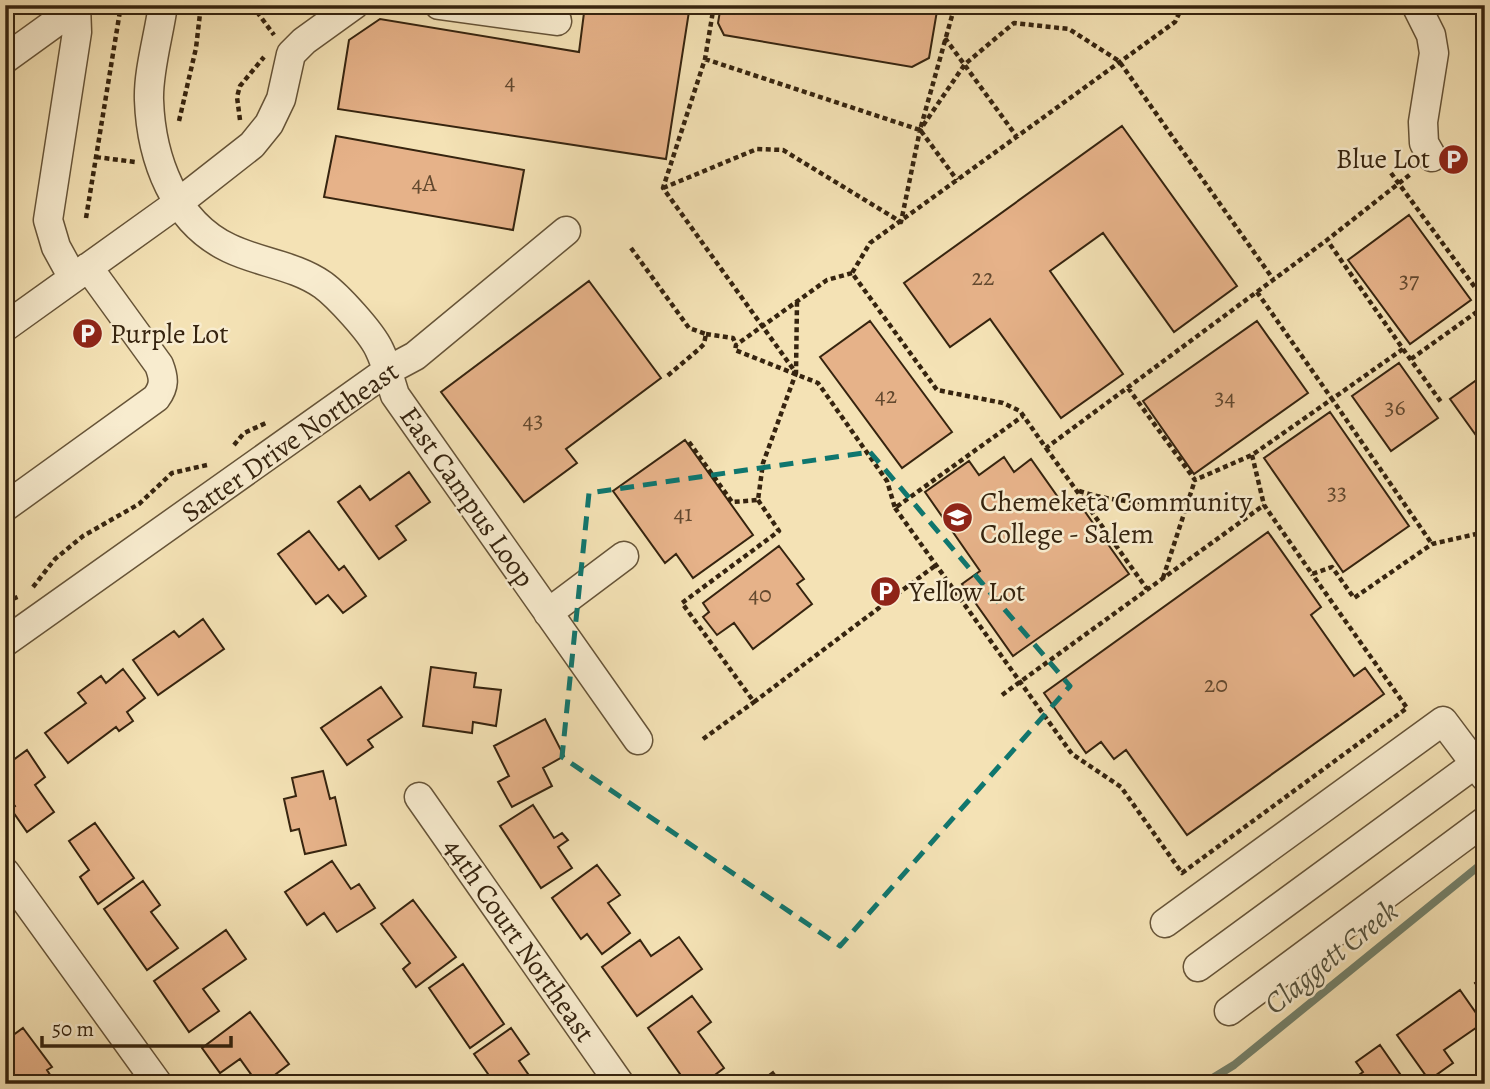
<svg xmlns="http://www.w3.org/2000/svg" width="1490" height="1089" viewBox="0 0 1490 1089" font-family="Alegreya,serif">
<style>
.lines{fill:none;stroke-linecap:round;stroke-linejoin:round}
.stream{stroke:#74816b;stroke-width:8}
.building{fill:#e6b289;stroke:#36240f;stroke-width:2}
.minor-casing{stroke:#665438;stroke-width:31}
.path{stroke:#36240f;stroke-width:4.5;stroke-dasharray:5 3.5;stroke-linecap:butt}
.minor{stroke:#f8eccf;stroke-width:28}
.marked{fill:none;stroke:#0f766e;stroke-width:5;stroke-dasharray:14 9;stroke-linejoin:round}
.labels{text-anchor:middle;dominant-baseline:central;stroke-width:5;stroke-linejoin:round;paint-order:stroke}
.number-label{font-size:24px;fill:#62482e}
.poi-label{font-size:28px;fill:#36240f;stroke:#f8eccf;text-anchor:start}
.street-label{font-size:28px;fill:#36240f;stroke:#f8eccf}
.water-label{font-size:30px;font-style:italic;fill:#55523d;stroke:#f8eccf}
</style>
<rect width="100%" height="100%" fill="#f4e2b5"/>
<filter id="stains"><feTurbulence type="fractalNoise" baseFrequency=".00286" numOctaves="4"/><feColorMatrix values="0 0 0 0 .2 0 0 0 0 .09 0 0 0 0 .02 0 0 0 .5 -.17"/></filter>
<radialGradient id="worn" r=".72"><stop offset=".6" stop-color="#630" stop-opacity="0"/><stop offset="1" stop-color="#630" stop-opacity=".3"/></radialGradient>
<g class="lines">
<path class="stream" d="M1203 1084 1234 1065 1485 861"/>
</g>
<path class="building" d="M271 5H285L276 12Z
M585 5H690L666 159 338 109 349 40 380 19 579 52Z
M721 5H938L929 58 912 67 724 35 718 23Z
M1122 126 1237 286 1174 332 1103 233 1050 271 1123 374 1061 418 990 319 950 347 904 283Z
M336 136 524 170 513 230 324 197Z
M1409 215 1471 300 1410 344 1348 260Z
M589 281 661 378 566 449 577 463 524 502 441 392Z
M870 321 952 432 902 468 820 357Z
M1257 321 1308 393 1194 474 1143 401Z
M1399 363 1438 418 1391 451 1352 396Z
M1485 374V448L1450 399Z
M1330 412 1409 526 1343 572 1264 458Z
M685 440 753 535 693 578 676 554 665 563 613 491Z
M1004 457 1014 472 1031 459 1065 507 1076 499 1129 574 1013 656 962 584 980 571 925 492 969 461 979 475Z
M409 472 430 502 396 526 406 540 379 559 338 502 360 486 370 500Z
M309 531 339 570 344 566 366 596 343 613 328 595 316 604 278 554Z
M1268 532 1321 607 1311 615 1354 676 1365 668 1384 694 1187 835 1126 750 1114 759 1101 742 1086 753 1044 693Z
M779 546 804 579 797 584 812 604 753 649 734 623 717 635 703 617 709 612 703 603Z
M203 619 224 649 158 695 133 660 174 631 179 637Z
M431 667 476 673 474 687 501 690 496 726 473 722 472 733 423 726Z
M123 669 145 698 127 712 133 721 119 731 116 727 68 763 45 733 86 703 78 693 101 676 106 683Z
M381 687 402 717 368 740 373 747 347 765 321 728Z
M545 719 564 756 543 768 552 786 512 807 498 782 509 776 494 746Z
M27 750 45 777 35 785 54 812 27 832 11 809 15 806 5 793V766Z
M323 771 330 799 335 797 346 845 305 854 299 829 291 831 284 799 296 796 292 778Z
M533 805 554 838 562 833 568 840 558 847 572 868 541 888 500 826Z
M95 823 134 878 98 904 80 877 89 870 69 841Z
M332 861 351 889 359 884 375 908 337 932 324 913 307 925 285 892Z
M597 865 620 895 608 903 630 933 602 954 587 934 581 939 552 898Z
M143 881 160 905 151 912 178 948 147 970 104 909Z
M413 900 456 957 416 987 403 969 410 963 381 924Z
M226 930 246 959 203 989 219 1011 189 1032 154 981Z
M679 937 702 969 637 1016 602 967 640 940 651 956Z
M463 964 504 1024 470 1048 429 988Z
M1485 976V997L1475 983Z
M1460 990 1483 1023 1444 1050 1453 1063 1429 1080 1397 1035Z
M692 996 711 1022 698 1032 724 1068 703 1084H687L648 1028Z
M250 1012 289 1064 263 1084H258L240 1059 220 1073 202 1048Z
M23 1028 52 1067 47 1070 56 1084H5V1041Z
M511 1028 529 1054 519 1061 535 1084H477L476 1082 488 1074 474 1054Z
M1380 1045 1407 1084H1346L1363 1072 1356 1062Z
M773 1072 782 1084H757Z"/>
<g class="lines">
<defs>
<path id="minor" d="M163 5C159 35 148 71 149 100 151 158 174 222 229 248 260 263 294 265 323 285 338 296 371 332 379 349 386 363 390 380 395 395L638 740
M439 5 557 21
M1416 5 1431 35 1434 53 1423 122 1424 143 1432 157
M5 59 77 7
M73 278 56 247 48 220 77 32 76 5
M5 327 178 203 252 145 269 124 281 99 291 54 304 41 354 5
M5 507 156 398C165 386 164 378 159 365L88 267
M548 613 624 556
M5 642 387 371 415 356 566 231
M419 797 620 1084
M5 872 158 1084
M1165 923 1443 721 1485 777
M1198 967 1475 764
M1229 1011 1485 821"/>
</defs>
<use href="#minor" class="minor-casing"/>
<path class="path" d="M252 5 274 35
M714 5 705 59 663 188 796 373 797 302
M1183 5 1175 22 870 243 852 273 937 390 1003 403 1020 411 1046 448 1327 240 1412 173
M945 38 1017 137
M705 59 920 130 955 5
M240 120 237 97 240 86 264 57
M179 121 196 48 201 5
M921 131 957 180
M96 157 135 162
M1391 173 1485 301
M663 188 757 149 783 150 901 222 920 130 965 64 1014 23 1069 29 1119 61 1273 279
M86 218 121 5
M631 248 689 328 706 334 704 344 699 349 666 377
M852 273 827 280 736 345 735 350 818 383 887 481 895 508 1023 416
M1257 292 1332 399 1403 349 1327 240
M706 334 733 338 736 345
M1403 349 1441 402
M1411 359 1485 306
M1128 388 1195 480 1252 455 1332 399 1432 544
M689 442 732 502 758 500 763 463 796 373
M234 445 244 433 266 423
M1046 448 1147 589
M1252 455 1264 505 1312 574 1332 567 1354 598 1432 544 1485 532
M1079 491C1116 503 1150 504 1188 501
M758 500 779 531 682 603 754 702 936 565
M895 508 1072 754 1121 787 1182 873 1407 708 1312 574
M1163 578 1195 480
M33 587 55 559 83 536 139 504 172 473 207 465
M5 602 20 596
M1002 695 1264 505
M703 739 754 702"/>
<use href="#minor" class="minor"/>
</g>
<path class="marked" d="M870 452 1070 686 840 946 562 757 589 493Z"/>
<defs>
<symbol id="parking-disc" viewBox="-11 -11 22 22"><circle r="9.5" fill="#8f2418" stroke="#f8eccf"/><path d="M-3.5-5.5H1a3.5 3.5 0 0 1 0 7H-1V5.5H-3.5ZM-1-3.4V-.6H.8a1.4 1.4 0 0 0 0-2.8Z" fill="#fff"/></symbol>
<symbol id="university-disc" viewBox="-11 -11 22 22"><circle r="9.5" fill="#8f2418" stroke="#f8eccf"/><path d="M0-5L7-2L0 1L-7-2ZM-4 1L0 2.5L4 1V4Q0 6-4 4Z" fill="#fff"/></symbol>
</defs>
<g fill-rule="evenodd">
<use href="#parking-disc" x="1436" y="142" width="35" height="35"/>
<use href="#parking-disc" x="70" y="316" width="35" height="35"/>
<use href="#university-disc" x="940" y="500" width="35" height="35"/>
<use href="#parking-disc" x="868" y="574" width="35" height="35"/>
</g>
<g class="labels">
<g class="number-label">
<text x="510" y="81">4</text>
<text x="424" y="183">4A</text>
<text x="983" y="277">22</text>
<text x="1409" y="280">37</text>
<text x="886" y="395">42</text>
<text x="1225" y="397">34</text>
<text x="1395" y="407">36</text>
<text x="533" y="420">43</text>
<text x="1337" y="492">33</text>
<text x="683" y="513">41</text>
<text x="760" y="594">40</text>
<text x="1216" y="684">20</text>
</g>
<g class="poi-label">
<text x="1430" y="159" text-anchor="end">Blue Lot</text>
<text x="110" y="334">Purple Lot</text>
<text x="980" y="502">Chemeketa Community<tspan x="980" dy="32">College - Salem</tspan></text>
<text x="909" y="592">Yellow Lot</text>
</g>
<g class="street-label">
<text transform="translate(290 442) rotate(-35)">Satter Drive Northeast</text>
<text transform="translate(467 497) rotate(55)">East Campus Loop</text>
<text transform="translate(519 940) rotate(55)">44th Court Northeast</text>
</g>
<g class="water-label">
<text transform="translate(1331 957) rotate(-39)">Claggett Creek</text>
</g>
</g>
<rect width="1490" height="1089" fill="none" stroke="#f4e2b5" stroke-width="28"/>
<rect x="7" y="7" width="1476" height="1075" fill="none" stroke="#36240f" stroke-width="3.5"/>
<rect x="14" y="14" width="1462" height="1061" fill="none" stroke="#36240f" stroke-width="2"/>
<path d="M42 1036v10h189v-10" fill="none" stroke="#36240f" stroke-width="3.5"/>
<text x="52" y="1036" font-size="21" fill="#36240f" stroke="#f8eccf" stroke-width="5" paint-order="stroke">50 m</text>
<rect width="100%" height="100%" filter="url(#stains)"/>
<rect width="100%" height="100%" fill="url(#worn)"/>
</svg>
